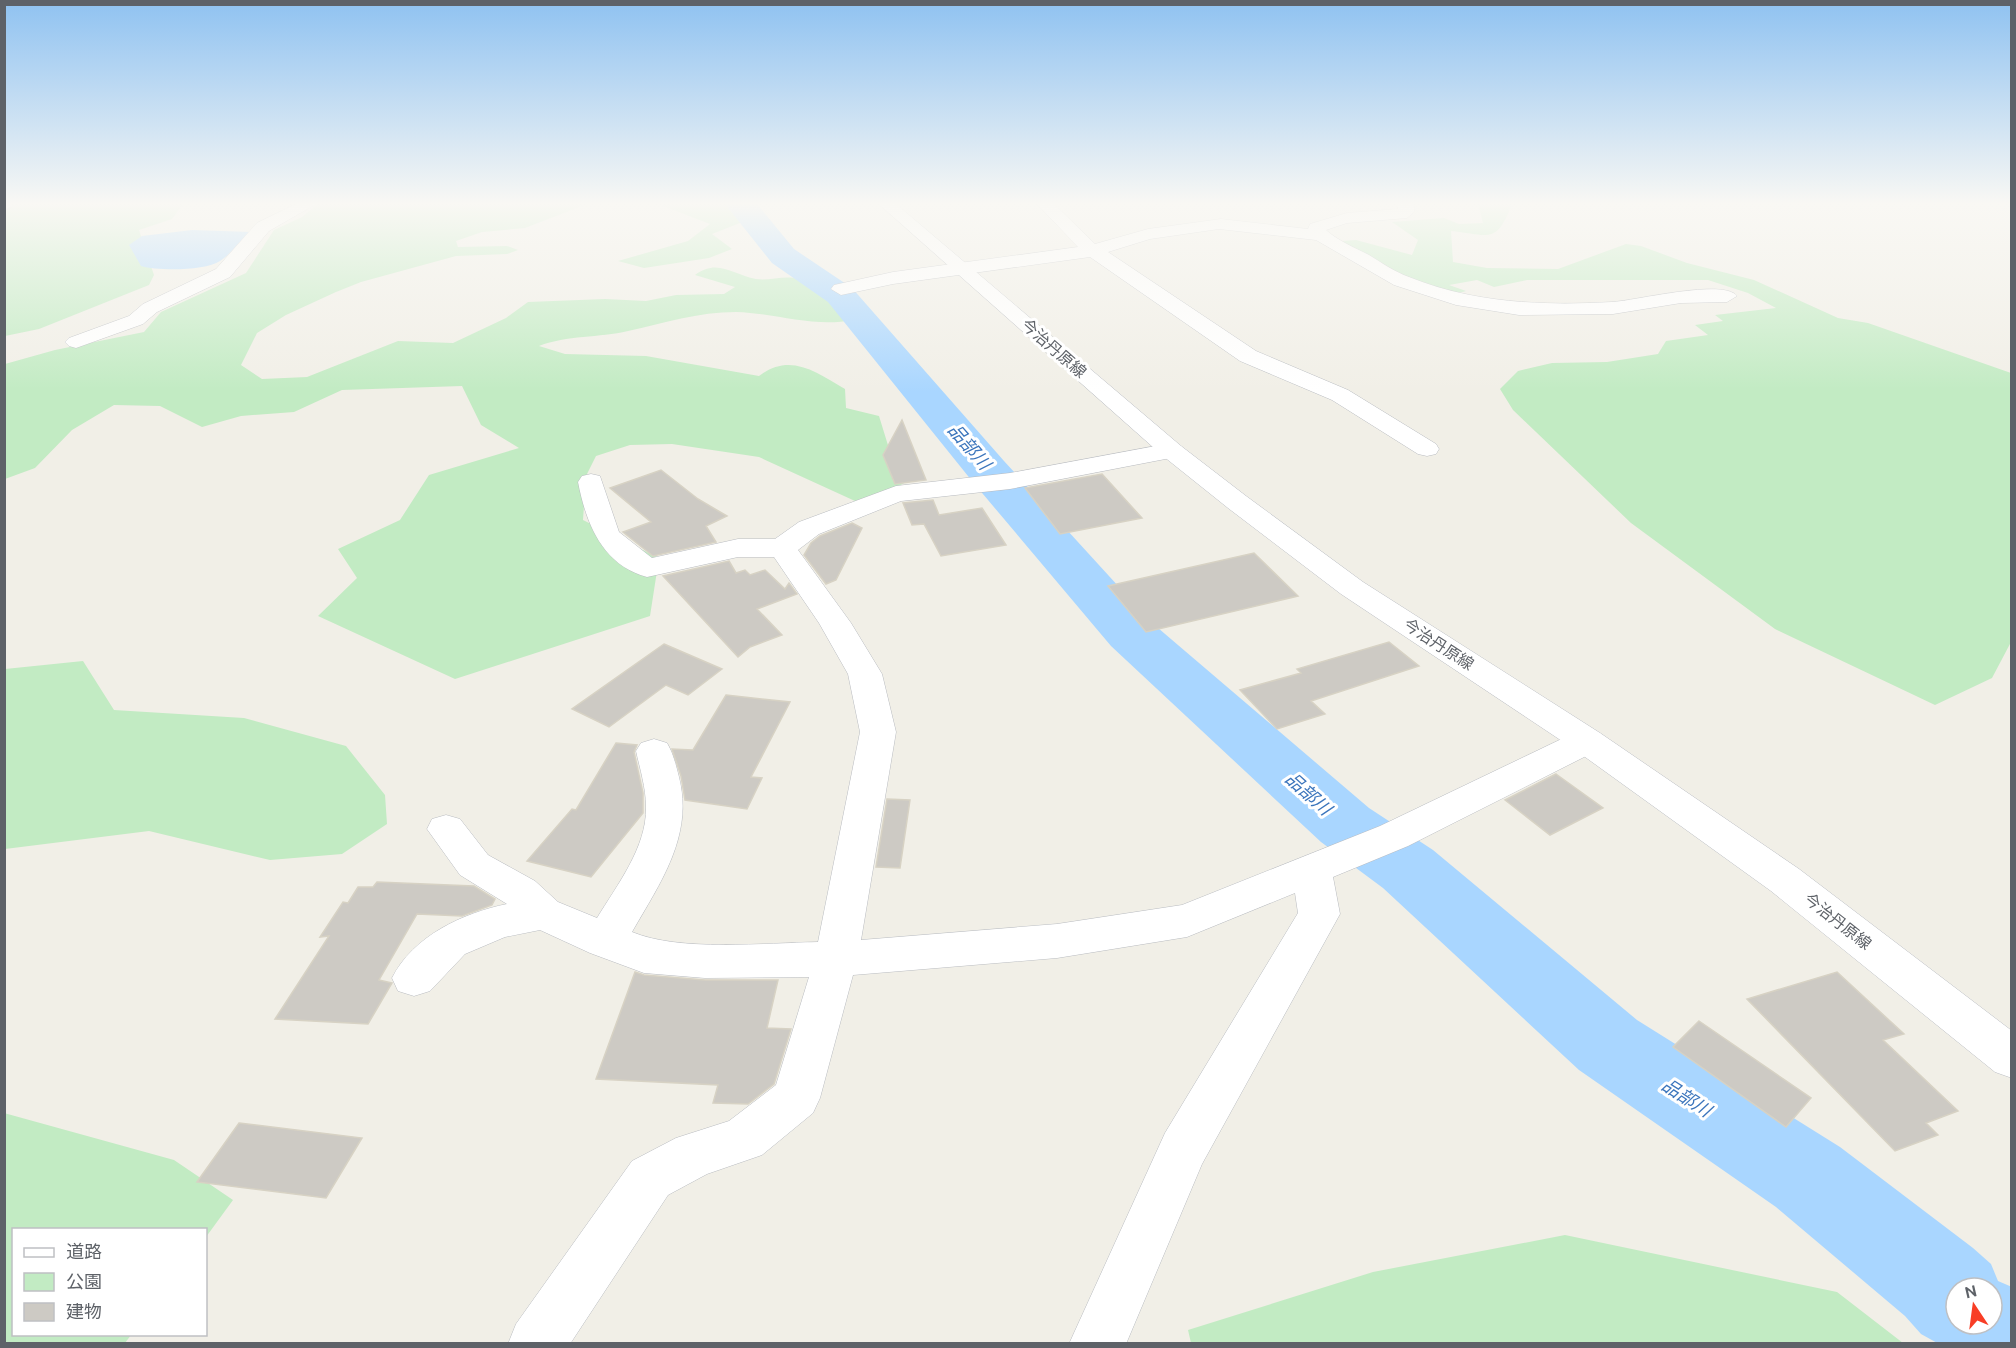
<svg xmlns="http://www.w3.org/2000/svg" width="2016" height="1348" viewBox="0 0 2016 1348" font-family="Ubuntu,'Noto Sans JP',sans-serif">
<style>
.green{fill:#c2ebc3}
.water{fill:#a9d6ff}
.lines{fill:none;stroke-linecap:round;stroke-linejoin:round}
.river{fill:#a9d6ff;fill-rule:evenodd}
.building{fill:#cdcac4;stroke:#d7d2c4;stroke-width:1.5}
.lane-casing{stroke:#b9bcc1;stroke-width:2}
.street-casing{stroke:#b9bcc1;stroke-width:1}
.secondary-casing{stroke:#babdc3;stroke-width:1}
.lane{fill:#fff;fill-rule:evenodd}
.street{fill:#fff;fill-rule:evenodd}
.secondary{fill:#fff;fill-rule:evenodd}
.labels{text-anchor:middle;dominant-baseline:central;stroke-width:6;stroke-linejoin:round;paint-order:stroke}
.street-label{font-size:16px;fill:#5e6268;stroke:#fff}
.water-label{font-size:18px;font-style:italic;fill:#3b75bc;stroke:#fff}
</style>
<rect width="100%" height="100%" fill="#f1efe7"/>
<path class="green" d="M4 204H183L172 219 139 230 154 275 149 285 39 329 5 336Z
M318 204H587L525 228 482 232 456 241 458 247 507 246 518 250 507 254 456 256 361 282 336 292 286 315 257 333 241 365 262 379 307 377 398 341 453 343 506 318 528 302 605 299 646 301 676 295 724 294 735 287 695 275C718 258 733 275 756 279 768 281 782 276 794 278 819 282 838 302 853 320 814 328 775 313 736 312 698 312 664 323 628 331 599 338 567 335 539 346L565 354 646 356 759 376C790 352 816 372 845 389L846 408 879 416 891 455 919 475 895 488 855 501 759 457 672 444 630 445 596 456 586 476 583 520 659 558 650 616 455 679 318 616 357 578 338 549 400 520 429 475 519 448 481 425 462 386 342 390 294 412 241 416 202 427 160 406 114 405 72 430 35 468 5 479V364L55 350 144 332 161 312 246 273 274 230 302 217Z
M658 204H728L745 221 712 234 732 249 709 258 644 268 618 261 688 241 710 224Z
M1478 204H1512C1496 245 1490 235 1451 231L1453 262 1487 268 1558 269 1626 244 1641 246 1687 263 1754 280 1838 318 1868 323 2011 373V642L1992 678 1935 705 1775 629 1631 523 1513 410 1500 389 1518 371 1552 363 1607 362 1658 354 1666 341 1708 335 1695 325 1723 321 1715 315 1776 308 1748 293 1708 280H1527L1494 287 1477 280 1449 285 1466 291C1436 302 1369 257 1342 241L1356 240 1412 255 1418 240 1392 222 1444 218 1459 224 1483 223Z
M83 661 114 710 244 718 346 746 385 795 387 824 342 854 270 860 149 831 5 849V669Z
M4 1113 174 1160 233 1200 206 1237V1230H14V1334L131 1335 125 1343H5Z
M1565 1235 1837 1292 1903 1343H1191L1188 1330 1373 1272Z"/>
<path class="water" d="M192 230 252 232C240 240 231 254 220 261 205 271 158 271 141 266L129 245 142 236Z"/>
<g class="lines">
<path class="river" d="M725 204H757L794 249 852 288 1004 461 1151 622 1369 808 1433 850 1637 1020 1840 1147 1973 1248 1991 1264 1998 1281 2012 1287V1344H1939L1921 1334 1905 1316 1776 1207 1579 1070 1383 888 1321 842 1111 646 972 481 828 302 772 263ZM1956 1288H1992V1324H1956Z"/>
</g>
<path class="building" d="M902 420 926 480 895 484 883 455Z
M661 470 698 499 727 516 706 526 716 542 653 556 623 532 651 522 610 488Z
M1102 474 1142 518 1060 534 1025 488Z
M933 500 939 515 982 508 1006 545 941 556 924 524 912 525 903 503Z
M852 523 862 528 836 580 826 584 804 555 811 543 820 536Z
M1254 553 1298 596 1146 632 1108 586Z
M729 561 736 573 745 570 750 575 765 570 785 589 789 583 797 594 757 609 782 635 750 647 738 657 663 576Z
M1389 642 1419 666 1311 701 1325 714 1277 729 1240 690 1301 673 1297 669Z
M664 644 722 669 688 695 666 685 609 727 572 709Z
M726 695 790 702 751 777 762 778 747 809 685 800 681 776 672 749 693 750Z
M616 743 637 745 634 752 643 793V813L591 877 527 861 572 809 576 810Z
M1556 774 1603 808 1550 835 1505 800Z
M887 799 910 800 900 868 876 867Z
M377 882 474 886 495 899 492 905 462 916 417 914 379 980 392 983 368 1024 275 1019 329 936 320 937 343 902 348 903 358 887H373Z
M635 972 644 975 705 980H778L767 1028 791 1029 774 1084 748 1104 713 1103 718 1085 596 1079Z
M1837 972 1904 1034 1883 1040 1958 1111 1926 1123 1938 1135 1895 1151 1747 999Z
M1699 1021 1811 1098 1786 1127 1673 1047Z
M239 1123 362 1138 326 1198 197 1182Z"/>
<g class="lines">
<defs>
<path id="lane" d="M4 204H10L12 206 4 210Z"/>
<path id="street" d="M296 204H316L269 231 230 277 157 312 143 324 76 348 69 346 65 342 69 338 129 316 143 304 216 269 257 223Z
M1037 204H1054L1095 244 1148 229 1221 219 1308 229 1310 224 1347 213 1398 209V204H1414V212L1407 218 1347 223 1326 230C1337 240 1355 248 1369 255 1382 263 1395 272 1409 277 1473 303 1543 306 1612 302 1634 301 1724 278 1737 296L1727 302 1681 303 1613 314 1519 315 1456 305 1394 285 1316 240 1219 229 1150 239 1108 252 1256 351 1348 390 1436 444 1439 449 1436 454 1427 456 1418 454 1332 400 1240 361 1090 257 893 284 841 295 831 289 834 285 893 272 1078 247Z
M1172 443 1181 446 1185 451 1181 456 1010 489 901 501 819 534 798 550 851 623 882 674 896 732 861 940 1057 924 1182 905 1380 826 1574 733 1587 729 1600 733 1605 741 1600 749 1408 846 1333 877 1340 914 1202 1164 1126 1344H1069L1165 1133 1298 913 1295 893 1187 937 1057 958 853 975 820 1098 813 1113 762 1155 707 1174 668 1195 570 1344H508L516 1324 632 1161 676 1138 729 1121 776 1085 809 977 705 978 644 973 590 953 540 930 505 937 465 954 430 991 414 996 398 991 392 978C413 936 463 913 507 904L460 875 427 829 432 819 446 815 460 819 488 855 535 881 558 902 597 918C617 885 647 847 646 807 646 788 640 769 636 751L641 743 654 739 667 743C673 753 676 765 679 777 694 836 660 883 632 932 680 952 765 943 818 942L860 732 848 674 819 623 774 557H738L647 577C602 565 586 523 578 482L582 476 591 474 600 476 619 532 652 558 738 539H775L799 522 896 486 1010 473Z"/>
<path id="secondary" d="M879 204H896L1181 446 1246 496 1363 582 1600 733 1799 869 2012 1031V1078L1995 1072 1771 891 1574 749 1341 594 1228 508 1163 456Z"/>
</defs>
<use href="#lane" class="lane-casing"/>
<use href="#street" class="street-casing"/>
<use href="#secondary" class="secondary-casing"/>
<use href="#lane" class="lane"/>
<use href="#street" class="street"/>
<use href="#secondary" class="secondary"/>
</g>
<linearGradient id="sky" x2="0" y2="1"><stop stop-color="#8fc2f1"/><stop offset="0.52" stop-color="#f9f8f4"/><stop offset="1" stop-color="#f9f8f4" stop-opacity="0"/></linearGradient>
<rect width="2016" height="392" fill="url(#sky)"/>
<g class="labels">
<g class="street-label">
<text transform="translate(1054 348) rotate(41)">今治丹原線</text>
<text transform="translate(1439 644) rotate(33)">今治丹原線</text>
<text transform="translate(1838 921) rotate(38)">今治丹原線</text>
</g>
<g class="water-label">
<text transform="translate(970 446) rotate(49)">品部川</text>
<text transform="translate(1309 793) rotate(42)">品部川</text>
<text transform="translate(1687 1097) rotate(33)">品部川</text>
</g>
</g>
<rect width="2016" height="1348" fill="none" stroke="#5e6268" stroke-width="12"/>
<rect x="12" y="1228" width="195" height="108" fill="#ffffff" stroke="#bfc0c3" stroke-width="1.5"/>
<rect x="24" y="1248" width="30" height="9" fill="#ffffff" stroke="#bfc0c3" stroke-width="1.5"/>
<text x="66" y="1258" font-size="18" fill="#5e6268">道路</text>
<rect x="24" y="1273" width="30" height="18" fill="#c2ebc3" stroke="#bfc0c3" stroke-width="1.5"/>
<text x="66" y="1288" font-size="18" fill="#5e6268">公園</text>
<rect x="24" y="1303" width="30" height="18" fill="#cdcac4" stroke="#bfc0c3" stroke-width="1.5"/>
<text x="66" y="1318" font-size="18" fill="#5e6268">建物</text>
<g transform="translate(1974 1306) rotate(347)"><circle r="28" fill="#ffffff" stroke="#bfc0c3" stroke-width="1.5"/>
<path d="M0-4.5L10 22L0 15L-10 22Z" fill="#f83e26"/>
<text y="-9" font-size="16" font-weight="bold" text-anchor="middle" fill="#5e6268">N</text>
</g>
</svg>
